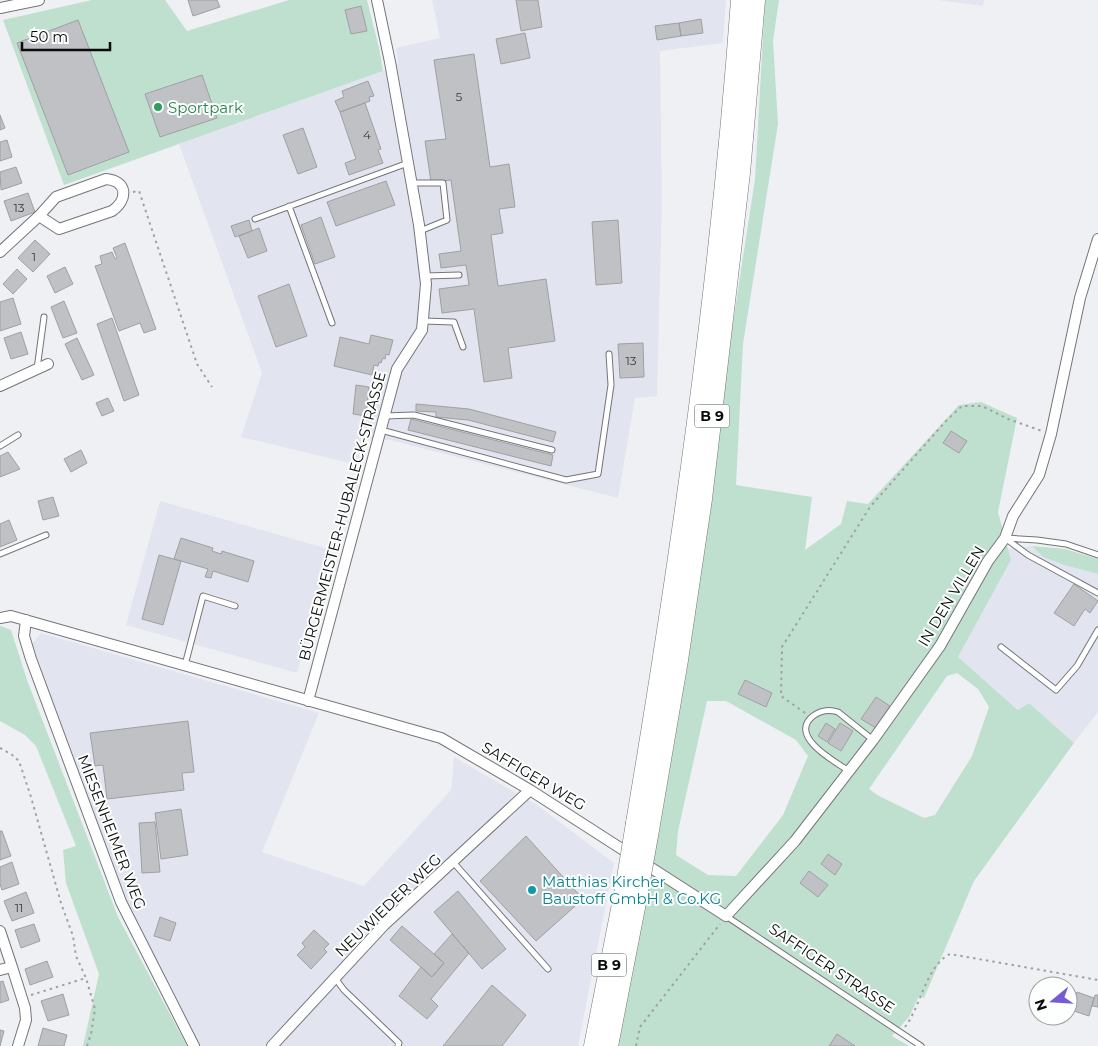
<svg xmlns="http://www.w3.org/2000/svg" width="1098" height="1046" viewBox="0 0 1098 1046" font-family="Montserrat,sans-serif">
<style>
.built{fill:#e2e5f0}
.green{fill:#bfe0ce;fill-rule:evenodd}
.building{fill:#c0c1c5;stroke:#9fa0a4}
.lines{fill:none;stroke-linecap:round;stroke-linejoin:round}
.service-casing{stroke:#747579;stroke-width:7}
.minor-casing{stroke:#747579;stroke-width:12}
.trunk-casing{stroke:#747579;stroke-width:19}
.path{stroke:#a0a1a4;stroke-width:2;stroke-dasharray:2.5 4;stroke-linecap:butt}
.service{stroke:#fff;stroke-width:5}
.minor{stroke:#fff;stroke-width:10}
.trunk{stroke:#fff;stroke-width:18}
.trunk-bridge-casing{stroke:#747579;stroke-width:19;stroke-linecap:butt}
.trunk-bridge{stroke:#fff;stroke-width:18}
.leisure-dot{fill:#2e9e5b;stroke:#fdfefe;stroke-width:2}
.culture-dot{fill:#0f9aa8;stroke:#fdfefe;stroke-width:2}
.labels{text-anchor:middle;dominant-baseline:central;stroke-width:4;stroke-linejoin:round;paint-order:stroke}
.number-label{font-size:12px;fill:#38383a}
.shield{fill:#fdfefe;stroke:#545455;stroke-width:1}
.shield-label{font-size:14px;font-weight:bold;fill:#0b0b0c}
.leisure-label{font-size:15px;fill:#27864d;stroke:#fdfefe;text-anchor:start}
.street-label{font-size:15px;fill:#0b0b0c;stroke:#fdfefe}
.culture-label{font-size:15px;fill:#0d838f;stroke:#fdfefe;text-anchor:start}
</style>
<rect width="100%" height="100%" fill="#eff0f4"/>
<path class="built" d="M432 0H726L723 43 660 51 662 203 657 396 635 398 618 498 390 440 362 439 358 465 241 437 262 373 179 144 383 71 398 63 396 48 440 38Z
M938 0H984L983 6Z
M160 501 332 550 297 673 126 625Z
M1032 546 1043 557 1064 565 1098 574V712L1074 743 1029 703 1019 710 958 657 1011 560 1008 549Z
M41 633 319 713 262 852 364 886 451 790 454 757 537 805 614 863 578 1046H197L124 905 31 645Z"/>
<path class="green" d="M92 0H165L187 31 289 0H367L379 48 383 71 64 185 3 20Z
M765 0H779L773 41 778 124 743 344 736 485 812 497 805 550 841 524 847 501 868 504 959 405 981 402 1017 418 998 512 1011 560 958 657 1018 710 1029 703 1074 743 974 881 924 998 919 996 909 1017 892 1036 909 1046H616L709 479 755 179ZM957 673 978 689 989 707 972 756 935 815 924 818 879 796 869 789 947 676ZM876 697 890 706 876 728 862 719ZM707 701H726L796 740 808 756 783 815 736 876 708 875 676 855 678 831ZM840 723 853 731 840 751 828 743ZM828 854 842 864 835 874 821 865ZM809 871 827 885 818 897 800 883Z
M1032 546 1065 549 1098 559V574L1064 565 1043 557Z
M0 626 11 630 27 680 118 917 187 1046H83L99 974 66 883 63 850 76 846 36 746 25 735 0 721Z"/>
<path class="building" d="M188 0H217L220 7 193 16Z
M516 0H538L542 27 521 31Z
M361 6 367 31 351 34 345 10Z
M701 19 703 33 681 36 679 23Z
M78 20 129 152 68 175 17 43Z
M679 23 681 36 657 40 655 26Z
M525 33 530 58 501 64 496 39Z
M474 54 490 167 509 164 515 207 499 209 503 233 491 235 498 286 546 279 555 341 508 348 512 378 484 382 474 309 442 313 439 289 469 285 466 265 441 268 439 254 461 251 451 180 431 182 425 141 446 139 434 60Z
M202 75 217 118 160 137 145 94Z
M368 81 374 96 369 97 370 101 340 112 335 101 344 97 342 91Z
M365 103 381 149 378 150 383 163 349 175 345 163 356 159 340 112Z
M0 115 5 128 0 130Z
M303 128 317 167 298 174 283 135Z
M7 140 12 157 0 161V142Z
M16 167 22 183 1 190 0 172Z
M386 181 395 205 336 226 327 202Z
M28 193 35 212 11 221 4 201Z
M321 217 335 257 315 264 301 225Z
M249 220 252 231 235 237 231 226Z
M618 220 622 283 596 285 592 222Z
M259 228 267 251 248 258 239 236Z
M35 240 50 254 33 272 18 258Z
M125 243 156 329 144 333 140 323 119 331 95 266 102 264 100 256 112 252 115 259 117 258 113 248Z
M65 267 73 284 55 293 47 276Z
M17 269 27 279 13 294 3 284Z
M289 284 307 336 276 347 258 296Z
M13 298 21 324 0 331V302Z
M64 301 77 333 63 338 51 307Z
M112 318 139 395 124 401 97 324Z
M21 332 28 354 11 359 4 338Z
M371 335 393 340 389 355 386 354 385 359 383 358 381 363 379 362 378 366 374 365 372 375 334 366 340 337 369 344Z
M77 338 94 375 82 380 65 344Z
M643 343 644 377 620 378 618 344Z
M356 385 369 387 366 416 353 414Z
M108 398 114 411 102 416 96 403Z
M416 404 469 409 556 432 553 442 468 420 436 417V412L416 411Z
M411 419 553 455 551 466 408 430Z
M951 431 967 441 959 453 943 443Z
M81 450 87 463 71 472 64 459Z
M8 452 20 469 0 477V456Z
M53 497 59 516 43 520 38 501Z
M9 520 17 540 0 547V524Z
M181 538 213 548 212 551 221 554 222 551 254 561 248 582 213 571 211 578 205 577 208 569 174 559Z
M159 555 181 561 163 625 142 619Z
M1074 584 1098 601 1090 613 1085 609 1074 626 1054 613Z
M745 680 772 693 766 707 738 694Z
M876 697 890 706 876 728 861 719Z
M188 721 194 772 182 773 184 790 107 799 103 765 95 766 90 733Z
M826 723 835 729 827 742 818 736Z
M840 723 853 731 841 751 828 743Z
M181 809 188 855 161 859 155 813Z
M155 822 160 872 142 873 139 823Z
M0 831H2L11 856 0 860Z
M526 836 583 899 536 941 480 881Z
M828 854 842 864 835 875 821 864Z
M12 862 19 884 2 890 0 884V867Z
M809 871 828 885 818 897 800 883Z
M458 891 506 949 482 969 434 912Z
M26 892 34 913 12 921 4 901Z
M160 917 176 923 170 941 154 936Z
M34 924 40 941 21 948 15 930Z
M402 926 444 963 432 977 390 940Z
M314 930 329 944 324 949 327 952 311 969 297 955 305 947 302 943Z
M452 934 469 953 431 999 438 1006 427 1019 399 996 421 967 432 977 444 963 434 954Z
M47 961 53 977 30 985 25 969Z
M3 981 9 1000 0 1003V982Z
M492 985 526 1015 502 1046H443Z
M1077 992 1094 998 1089 1016 1071 1010Z
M63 994 69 1015 48 1021 41 1001Z
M1095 995H1098V1007L1092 1006Z
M43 1028 67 1035 64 1046H38Z
M0 1030 4 1031 0 1046Z
M837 1034 855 1046H829Z"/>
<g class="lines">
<defs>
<path id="service" d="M411 183H443L447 220 420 231
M289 206 332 323
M255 219 408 163
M426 276 459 275
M423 321 454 322 463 347
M37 369 44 317
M384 416 414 415 552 450
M381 430 566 480 598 474 611 385 609 354
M0 446 18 435
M1005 538 1028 555 1098 593
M1006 538 1037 540 1066 544 1098 555
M0 554 46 535
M1001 647 1056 690 1077 666 1098 630
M185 665 203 596 235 606
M849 771C834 761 788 736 813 716 821 710 829 709 838 712L873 740
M453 862 548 969
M726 916 921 1046
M335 978 344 990 399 1043 398 1046"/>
<path id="minor" d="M0 8 39 0
M0 252 39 216 56 197 106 179C128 181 128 200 112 211L59 229 39 216
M0 386 48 364
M0 618 11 616 441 738 530 790 726 916 795 841 873 740 940 646 988 561 1005 538 1013 516 1039 475 1051 434 1080 298 1098 239
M26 620 24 636 31 659 121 902 194 1046
M308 701 397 369 422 330 426 284 419 225 390 62 377 0
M0 931 12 967
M0 970 12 967 25 1008 26 1020 18 1046
M272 1046 384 925 530 790"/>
<path id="trunk" d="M635 823C681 550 720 276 740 0
M650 830 679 660 703 499 741 173 756 0
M593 1046 625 884
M609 1046 639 892"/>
</defs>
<use href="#service" class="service-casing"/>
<use href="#minor" class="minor-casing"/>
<use href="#trunk" class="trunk-casing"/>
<path class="path" d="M133 192 139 191 197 364 212 387
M805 713 781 696 782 647 870 507 946 421 962 406H982L1008 419 1042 431
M0 748 11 754 19 761 31 797 61 903 73 936 76 956 86 978 95 1009 91 1034 87 1046
M31 995 86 978
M905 1027C921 1006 926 966 950 954L1098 980
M636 1046 640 1027 720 924"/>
<use href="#service" class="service"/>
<use href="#minor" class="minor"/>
<use href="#trunk" class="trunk"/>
<defs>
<path id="trunk-bridge" d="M625 884 635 823
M639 892 650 830"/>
</defs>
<use href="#trunk-bridge" class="trunk-bridge-casing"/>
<use href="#trunk-bridge" class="trunk-bridge"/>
</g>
<circle class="leisure-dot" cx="158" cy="107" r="5"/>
<circle class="culture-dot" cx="532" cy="890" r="5"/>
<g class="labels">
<g class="number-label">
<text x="459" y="96">5</text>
<text x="367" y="134">4</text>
<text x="19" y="207">13</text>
<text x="34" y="256">1</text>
<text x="631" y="360">13</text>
<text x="19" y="907">11</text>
</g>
<g class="shield">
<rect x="694.5" y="404.5" width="35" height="23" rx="4"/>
<rect x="591.5" y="953.5" width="35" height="23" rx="4"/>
</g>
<g class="shield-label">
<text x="712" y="416">B 9</text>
<text x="609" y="965">B 9</text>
</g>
<g class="leisure-label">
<text x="168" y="107">Sportpark</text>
</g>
<g class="street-label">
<text transform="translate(342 516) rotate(-75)">BÜRGERMEISTER-HUBALECK-STRASSE</text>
<text transform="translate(951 596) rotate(-59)">IN DEN VILLEN</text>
<text transform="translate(534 776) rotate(31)">SAFFIGER WEG</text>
<text transform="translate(112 832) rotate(69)">MIESENHEIMER WEG</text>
<text transform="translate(388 905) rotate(-44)">NEUWIEDER WEG</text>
<text transform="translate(832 968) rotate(34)">SAFFIGER STRASSE</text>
</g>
<g class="culture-label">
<text x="542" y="881">Matthias Kircher<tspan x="542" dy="17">Baustoff GmbH &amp; Co.KG</tspan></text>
</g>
</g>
<g transform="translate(1053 1001) rotate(252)"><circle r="24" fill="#fdfefe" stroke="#9c9d9d"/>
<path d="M0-4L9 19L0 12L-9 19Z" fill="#765bd5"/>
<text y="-8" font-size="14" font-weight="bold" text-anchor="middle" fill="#0b0b0c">N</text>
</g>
<path d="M22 42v8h88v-8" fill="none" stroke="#0b0b0c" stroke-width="2.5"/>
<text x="30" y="42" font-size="15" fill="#0b0b0c" stroke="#fdfefe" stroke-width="4" paint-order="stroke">50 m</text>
</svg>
